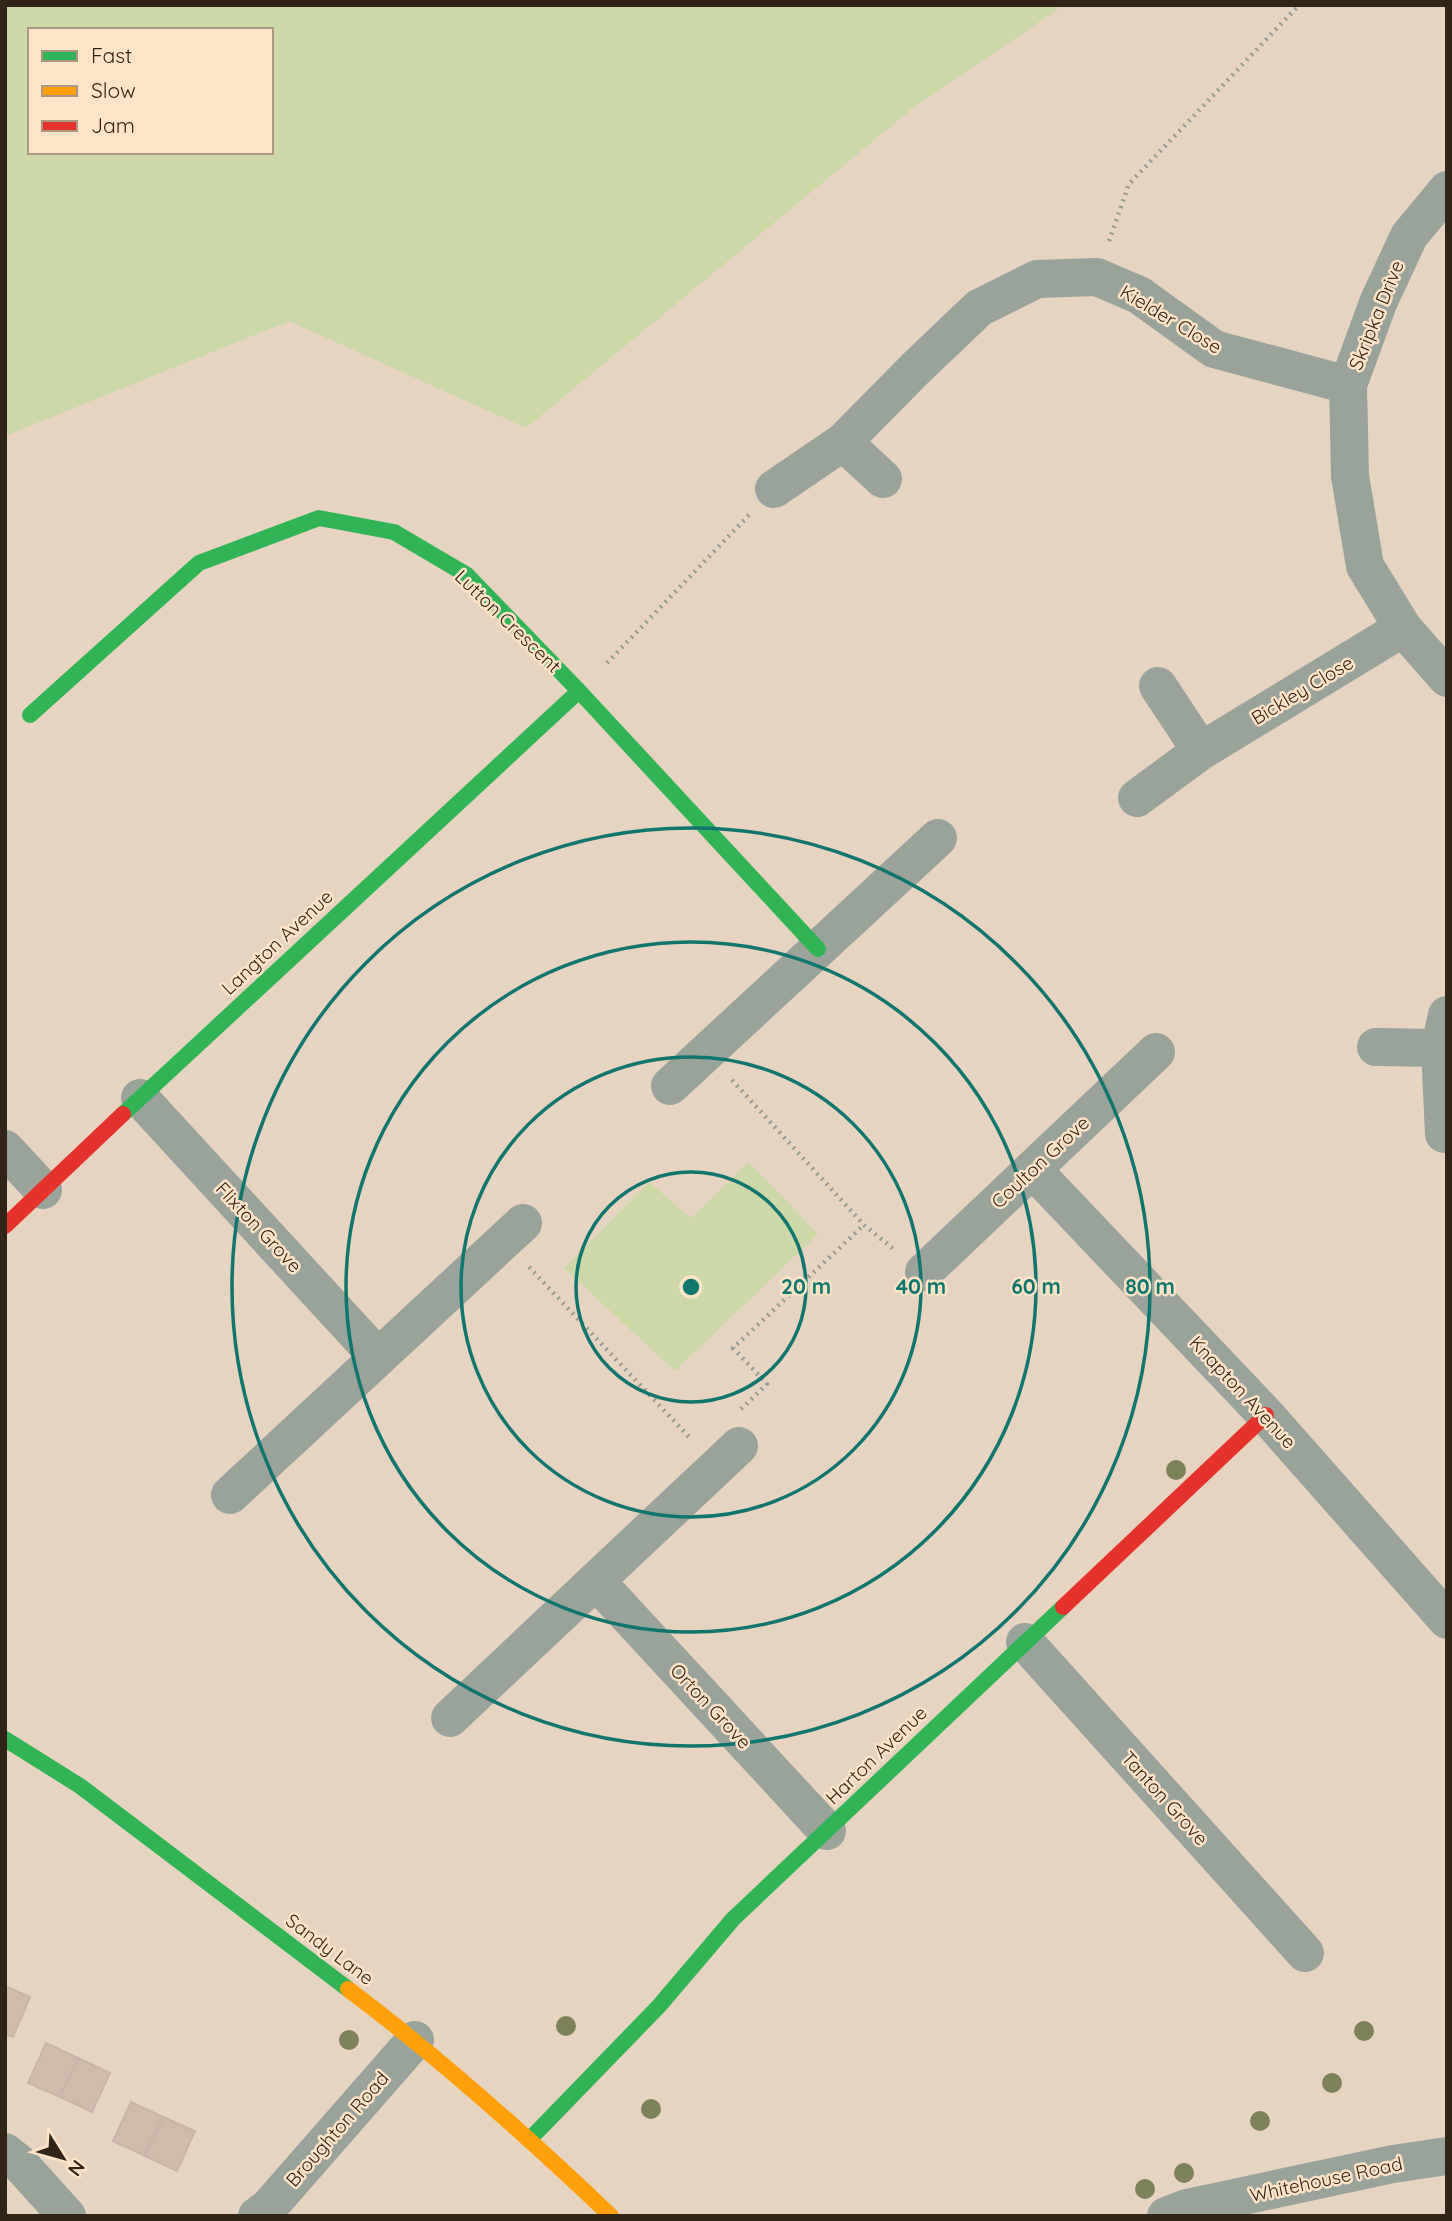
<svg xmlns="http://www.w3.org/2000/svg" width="1452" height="2221" viewBox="0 0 1452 2221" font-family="Quicksand,sans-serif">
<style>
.green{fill:#ccd8a6;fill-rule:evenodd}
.building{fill:#d2baaa;stroke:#c6b5a8;stroke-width:2}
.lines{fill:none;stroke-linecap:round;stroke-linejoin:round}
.path{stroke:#979b92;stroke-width:4.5;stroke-dasharray:2 5;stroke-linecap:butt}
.street{stroke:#9aa39a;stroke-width:38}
.fast{stroke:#30b455;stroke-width:16}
.slow{stroke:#ff9f0a;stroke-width:16}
.jam{stroke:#e5322d;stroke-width:16}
.tree{fill:#7e8259}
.ring{fill:none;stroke:#0f766e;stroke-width:3.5}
.labels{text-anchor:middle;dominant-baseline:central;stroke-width:5;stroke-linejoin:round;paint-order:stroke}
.street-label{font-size:19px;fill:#322517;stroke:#fee3c6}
.centre{fill:#0f766e;stroke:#fee3c6;stroke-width:3.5}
.ring-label{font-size:21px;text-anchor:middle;font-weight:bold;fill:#0f766e;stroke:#fee3c6;stroke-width:5;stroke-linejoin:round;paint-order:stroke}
</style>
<rect width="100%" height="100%" fill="#e6d4c0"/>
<path class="green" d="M5 5H1064L913 108 526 428 289 321 5 436ZM30 30H271V152H30Z
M749 1162 818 1234 675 1371 564 1268 649 1182 691 1218Z"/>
<path class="building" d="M5 1986 30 1997 13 2037 5 2034Z
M46 2043 78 2058 60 2097 28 2083Z
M78 2058 110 2073 92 2112 60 2097Z
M131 2102 163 2117 145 2156 113 2141Z
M163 2117 195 2131 177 2171 145 2156Z"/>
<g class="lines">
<path class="path" d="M1109 241 1129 184 1299 5
M607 663 749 515
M732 1080 864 1225 895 1250
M529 1267 691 1439
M741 1409 767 1384 733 1348 864 1225"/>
<path class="street" d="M1447 190 1409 236 1378 303 1348 385 1350 476 1365 566 1403 628 1447 678
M843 442 883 479
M774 489 843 442 915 369 979 308 1037 279 1097 277 1139 295 1214 349 1348 385
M1158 686 1201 751
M1137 798 1201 751 1403 628
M1376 1047 1440 1048
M670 1086 938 838
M140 1098 378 1357
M1444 1134 1440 1048 1447 1015
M5 1149 43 1190
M1033 1170 1266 1415 1447 1620
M924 1272 1156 1052
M230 1495 523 1223
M596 1581 827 1831
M1025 1642 1305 1953
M450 1718 739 1446
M5 2152 20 2164 67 2216
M257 2216 268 2208 415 2040
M1166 2216 1187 2208 1393 2164 1447 2156"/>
<path class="fast" d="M30 715 199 563 319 518 394 532 467 575 579 691 818 949
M123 1114 579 691
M5 1739 80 1786 348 1989
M530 2139 659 2006 733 1919 1063 1607"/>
<path class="slow" d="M348 1989C441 2059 527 2136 611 2216"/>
<path class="jam" d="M5 1226 123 1114
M1063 1607 1266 1415"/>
</g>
<g class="tree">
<circle cx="1176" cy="1470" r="10"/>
<circle cx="566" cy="2026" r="10"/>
<circle cx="1364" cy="2031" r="10"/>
<circle cx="349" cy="2040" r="10"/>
<circle cx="1332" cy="2083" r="10"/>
<circle cx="651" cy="2109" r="10"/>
<circle cx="1260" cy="2121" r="10"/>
<circle cx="1184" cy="2173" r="10"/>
<circle cx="1145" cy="2189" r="10"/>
</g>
<g class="ring">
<circle cx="691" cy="1287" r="115"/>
<circle cx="691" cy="1287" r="230"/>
<circle cx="691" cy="1287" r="345"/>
<circle cx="691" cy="1287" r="459"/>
</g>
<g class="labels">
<g class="street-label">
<text transform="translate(1376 315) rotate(-68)">Skripka Drive</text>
<text transform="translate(1171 319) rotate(31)">Kielder Close</text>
<text transform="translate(508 621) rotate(44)">Lutton Crescent</text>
<text transform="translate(1302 690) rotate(-31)">Bickley Close</text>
<text transform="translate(277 942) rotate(-43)">Langton Avenue</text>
<text transform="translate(1040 1162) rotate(-43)">Coulton Grove</text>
<text transform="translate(259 1227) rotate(47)">Flixton Grove</text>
<text transform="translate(1243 1392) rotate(47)">Knapton Avenue</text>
<text transform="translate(711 1706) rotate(47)">Orton Grove</text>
<text transform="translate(876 1755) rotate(-44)">Harton Avenue</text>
<text transform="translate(1165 1798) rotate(48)">Tanton Grove</text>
<text transform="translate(330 1949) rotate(37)">Sandy Lane</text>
<text transform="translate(337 2129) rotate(-49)">Broughton Road</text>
<text transform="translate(1326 2179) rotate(-12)">Whitehouse Road</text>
</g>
</g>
<circle cx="691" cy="1287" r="10" class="centre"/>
<g class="ring-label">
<text x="806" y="1294">20 m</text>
<text x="921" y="1294">40 m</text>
<text x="1036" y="1294">60 m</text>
<text x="1150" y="1294">80 m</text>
</g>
<rect width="1452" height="2221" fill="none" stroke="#322517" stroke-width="14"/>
<rect x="28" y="28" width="245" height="126" fill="#fee3c6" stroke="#ac9780" stroke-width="2"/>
<rect x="42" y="51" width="35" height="10" fill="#30b455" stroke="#ac9780" stroke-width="2"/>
<text x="91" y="63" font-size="21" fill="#322517">Fast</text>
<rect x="42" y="86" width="35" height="10" fill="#ff9f0a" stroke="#ac9780" stroke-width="2"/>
<text x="91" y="98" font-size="21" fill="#322517">Slow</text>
<rect x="42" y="121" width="35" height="10" fill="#e5322d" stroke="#ac9780" stroke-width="2"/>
<text x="91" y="133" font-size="21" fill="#322517">Jam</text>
<g transform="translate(63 2158) rotate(127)" stroke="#fee3c6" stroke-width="5" paint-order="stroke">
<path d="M0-5L12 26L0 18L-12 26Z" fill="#322517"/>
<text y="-10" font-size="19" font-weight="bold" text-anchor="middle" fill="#322517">N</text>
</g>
</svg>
